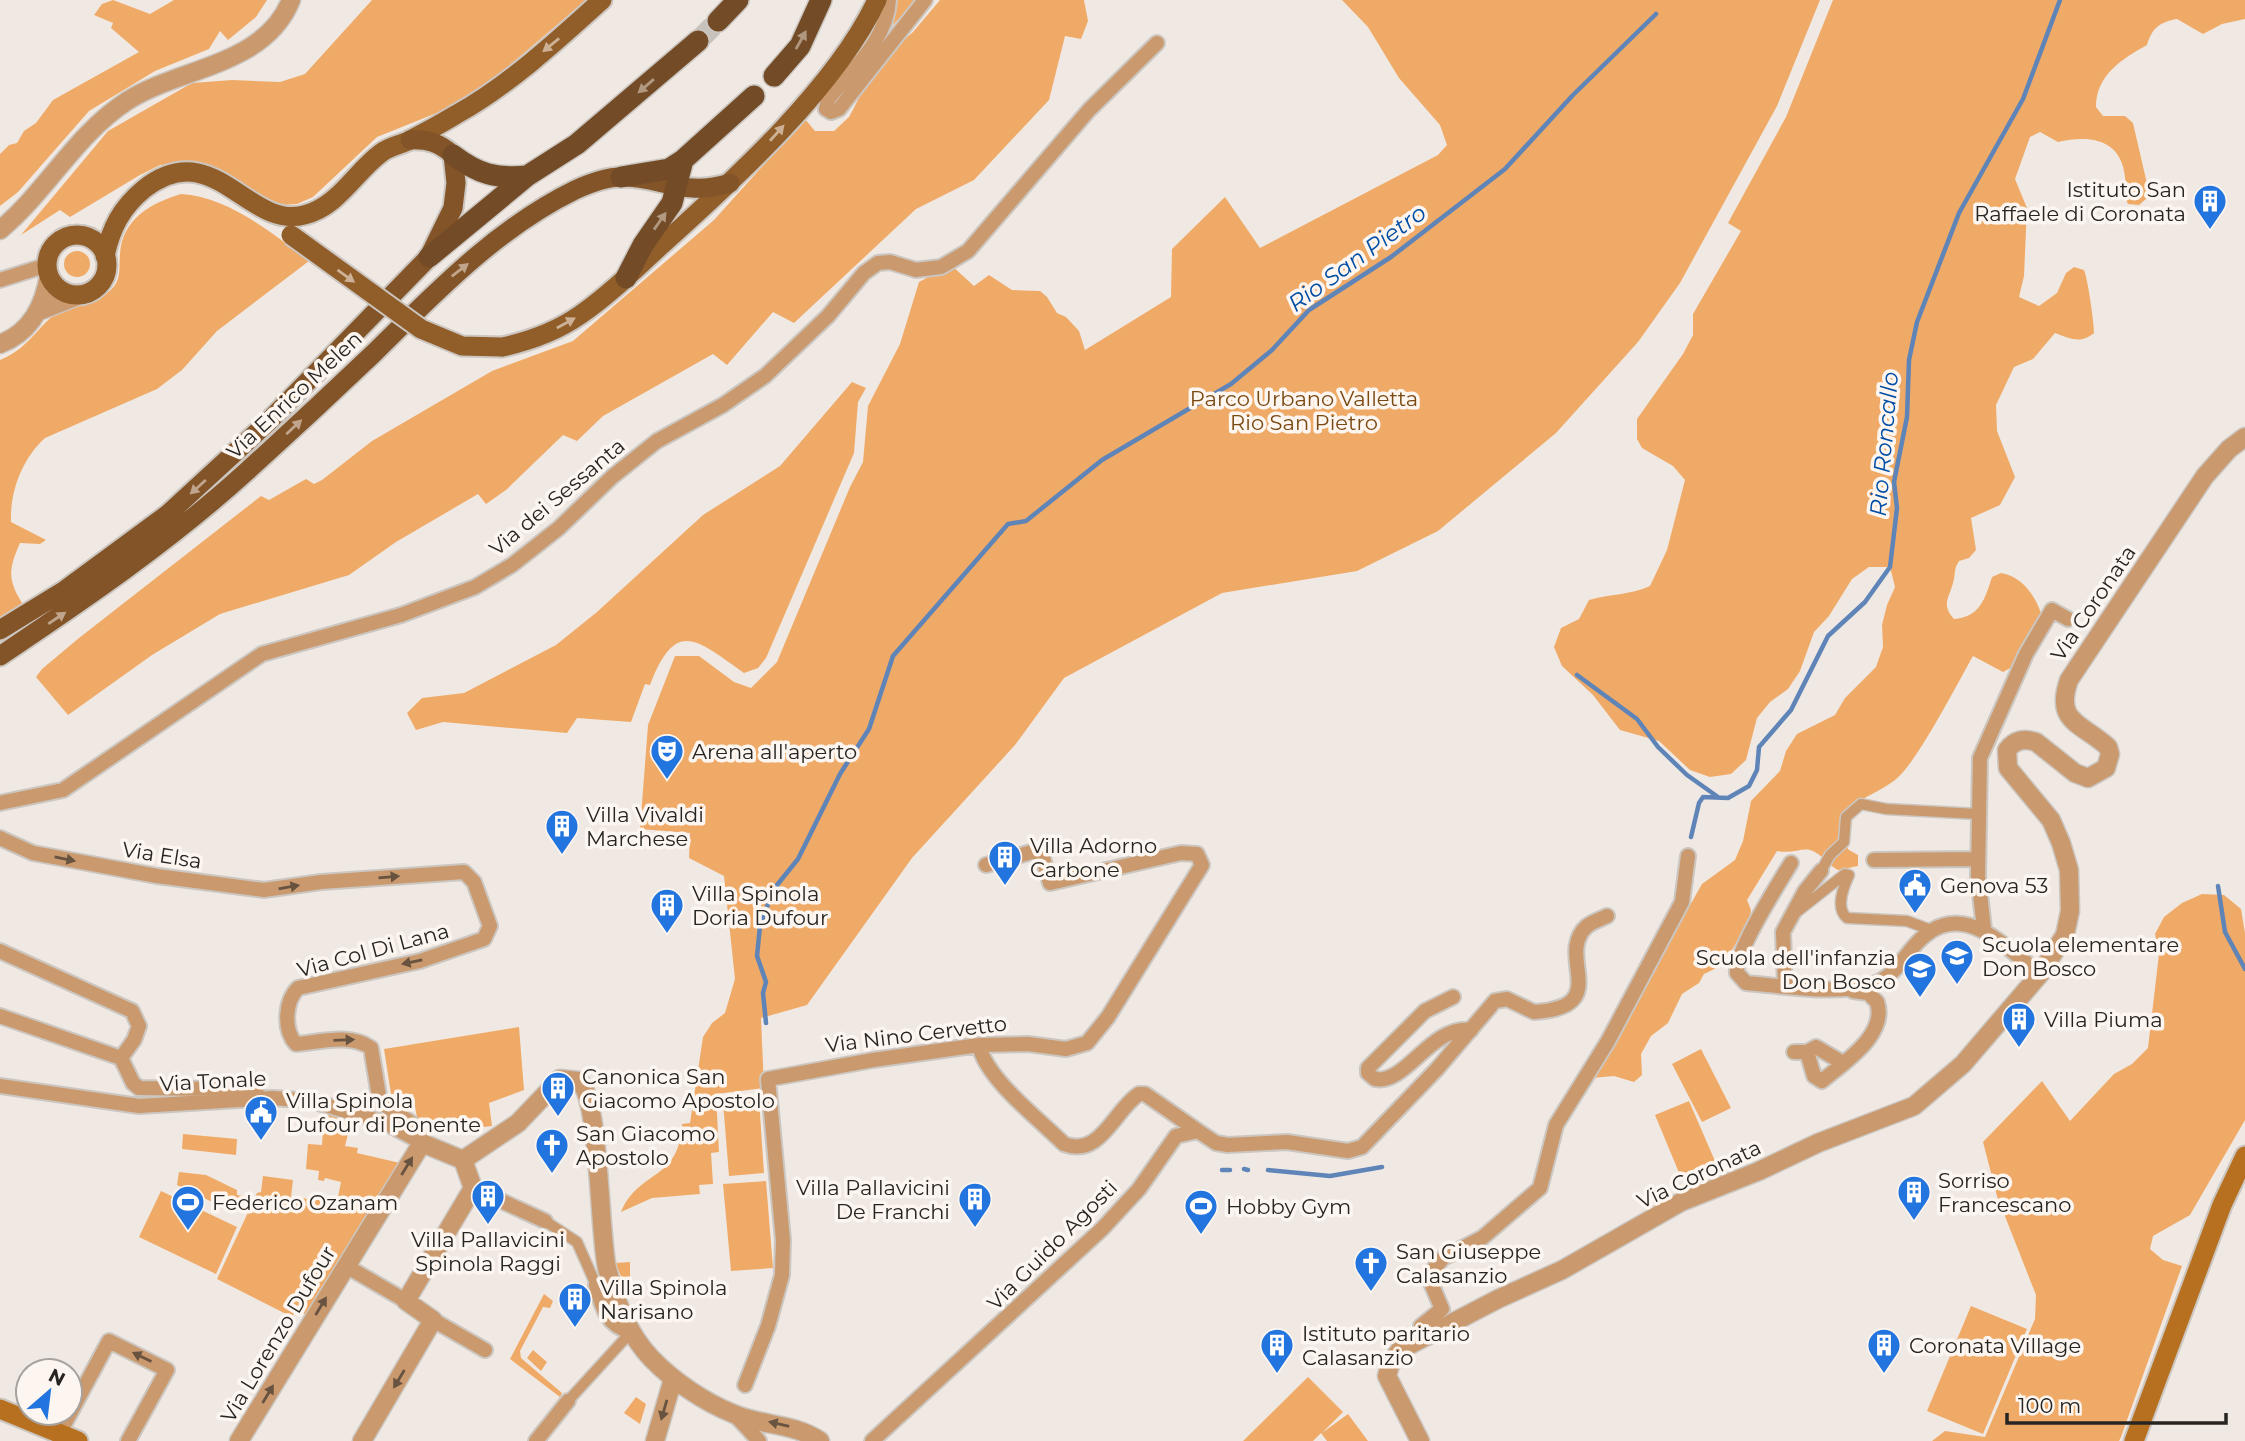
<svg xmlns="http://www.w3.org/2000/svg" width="2245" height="1441" viewBox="0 0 2245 1441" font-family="Montserrat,sans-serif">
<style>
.green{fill:#efaa68}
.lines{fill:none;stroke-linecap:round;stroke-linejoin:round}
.stream{stroke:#5e84b8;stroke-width:4.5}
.motorway-tunnel{stroke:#c8c2bc;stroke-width:21;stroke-dasharray:21 10;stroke-linecap:butt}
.pedestrian-casing{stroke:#ccc6c0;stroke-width:13}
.minor-casing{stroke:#ccc6c0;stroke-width:18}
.tertiary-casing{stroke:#ccc6c0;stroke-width:21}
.secondary-casing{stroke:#ccc6c0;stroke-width:23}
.primary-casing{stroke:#ccc6c0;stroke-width:23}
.trunk-casing{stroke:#ccc6c0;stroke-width:23}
.motorway-casing{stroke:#ccc6c0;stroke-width:24}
.pedestrian{stroke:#ca996d;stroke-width:10}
.minor{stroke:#ca996d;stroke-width:14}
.tertiary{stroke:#ca996d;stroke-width:18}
.secondary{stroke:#b7701f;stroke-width:19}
.primary{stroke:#915d29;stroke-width:19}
.trunk{stroke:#825428;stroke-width:19}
.motorway{stroke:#734c27;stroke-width:21}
.primary-bridge-casing{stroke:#ccc6c0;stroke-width:23;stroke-linecap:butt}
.primary-bridge{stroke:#915d29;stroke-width:19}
.oneway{fill:#b19881}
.oneway2{fill:#ccb196}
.oneway3{fill:#c0a58c}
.oneway4{fill:#685340}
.labels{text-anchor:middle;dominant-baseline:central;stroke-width:7;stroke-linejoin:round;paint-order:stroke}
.poi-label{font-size:21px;fill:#272522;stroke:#fdf6f0;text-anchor:start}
.street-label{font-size:21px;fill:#272522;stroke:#fdf6f0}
.park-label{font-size:21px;fill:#7a4912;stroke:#fdf6f0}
.water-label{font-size:23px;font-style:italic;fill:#004da4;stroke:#fdf6f0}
</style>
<rect width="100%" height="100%" fill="#f0e9e3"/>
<path class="green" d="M113 0 150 14 174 0H267L256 17 228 40 220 31 209 49 155 71 89 111 18 192 0 206V154L9 145 17 143 24 131 36 123 53 100 139 52 111 28 113 23 94 15 102 4Z
M372 0H586L469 100 377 137 313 197 297 204 281 205 206 167 180 164 160 165 140 175 70 217 60 210 21 235 108 131 192 83 232 80 280 82 305 74Z
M898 0H917L892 26Z
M940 0H1084L1088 21 1081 39 1065 36 1049 100 974 180 916 209 794 323 773 312 727 365 713 354 603 416 577 441 563 435 506 490 486 504 478 494 396 542 349 575 220 614 152 655 68 715 36 677 42 669 79 638 261 496 269 500 306 479 314 484 322 480 372 441 492 371 573 341 714 220 805 119 815 131H834L849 117 877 64 913 32Z
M1342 0H1820L1777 106 1680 283 1638 342 1556 433 1438 531 1357 571 1222 593 1064 678 1015 745 912 858 807 1005 761 1018 764 1088 716 1094 719 1152 711 1153 713 1184 699 1185 700 1194 652 1198 621 1212C639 1169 679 1182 682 1124L690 1123 703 1037 712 1023 725 1013 735 979 724 876 689 858 690 833 640 829 648 725 675 656H699L734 682 751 688 777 662 850 487 863 462 868 406 900 344 919 282 951 265 974 286 989 275 1012 290 1040 291 1047 297 1057 313 1066 317 1079 331 1085 350 1171 297 1172 249 1225 197 1260 248 1438 155 1447 145 1440 125 1399 78 1368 27Z
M1833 0H2245V19L2222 24 2203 34 2177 19C2160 22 2152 28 2147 45 2122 59 2096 75 2096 107L2103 116H2125L2133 123 2148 188 2147 198 2139 205 2128 204C2123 194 2126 188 2125 177 2121 138 2089 135 2058 142L2040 132 2030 137 2015 179 2027 208 2024 276 2019 297 2039 306 2057 293 2066 273 2074 267 2084 270C2088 280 2094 322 2094 333 2080 344 2071 339 2055 333L2033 359 2014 367 1996 405 1997 431 2015 477 2000 505 1971 518 1976 550 1969 558 1959 561C1953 570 1956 574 1953 583 1949 598 1941 605 1954 619 1980 617 1985 599 1992 577L2001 573C2021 576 2035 595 2041 613L2012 667 2003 672 1973 656C1957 684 1917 763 1895 780 1866 802 1847 795 1842 841L1849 850 1858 855V866L1838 870C1828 865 1821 853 1810 850 1801 848 1792 854 1777 851L1747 900 1751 910 1749 921 1723 965 1704 974 1699 983 1682 994 1668 1023 1651 1036 1641 1054 1642 1075 1634 1082 1614 1076 1592 1078 1702 884 1735 860 1743 841 1751 801 1780 771 1786 751 1797 734 1835 715 1845 698 1876 667 1883 647 1882 625 1887 605 1895 587 1890 567H1869L1852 579 1829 616 1814 632 1800 671 1788 689 1770 702 1757 718 1746 760 1731 774 1710 777 1690 770 1659 741 1620 730 1593 695 1562 666 1554 647 1561 628 1579 619 1589 600C1610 594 1630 595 1650 586L1667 550 1685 480 1673 466 1642 448 1637 439V419L1683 354 1693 335V314L1741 231 1728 223 1786 117Z
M181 194C229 197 272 233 309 261L217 331 182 370 157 389 45 438C22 459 10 491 11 522L46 540 40 544 20 543C6 574 9 583 27 611L0 627V360C34 346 39 320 67 307 83 300 103 302 115 285 121 276 119 265 120 254 122 219 151 203 181 194Z
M64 264a13 13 0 1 1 26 0a13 13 0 1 1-26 0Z
M852 382 866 388 858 402 854 453 766 658 758 668 744 673C697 640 676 617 650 685L645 684 631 722 577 718 567 733 443 722 416 730 407 713 422 698 464 693 556 645 597 612 703 515 780 466Z
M2202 894 2224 895 2241 909 2245 933V1120L2190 1215 2153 1236 2150 1249 2163 1260 2182 1266 2121 1437 2119 1441H1932L1945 1431 1985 1437 2035 1319 2036 1295 1997 1196 1983 1142 2042 1081 2070 1121 2114 1074 2132 1064 2148 1048 2159 954 2155 934 2164 917 2182 903Z
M519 1027 524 1090 489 1103 492 1126 426 1134 419 1130 413 1094H391L384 1049Z
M1701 1049 1731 1108 1702 1122 1672 1064Z
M759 1100 764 1173 729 1176 723 1102Z
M1689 1101 1715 1161 1680 1175 1655 1115Z
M324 1111 352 1118 345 1146 358 1148 357 1153 400 1163 308 1316 297 1309 292 1317 217 1279 257 1193 261 1192 263 1176 293 1180 291 1197 319 1200 320 1197 337 1202 341 1182 325 1178 324 1181 318 1180 319 1171 306 1169 308 1144 322 1145Z
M183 1134 237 1139 236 1155 182 1149Z
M179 1172 206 1175 237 1190V1195L243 1196 235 1213 177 1185Z
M766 1181 773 1268 731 1271 723 1184Z
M161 1191 237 1227 216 1274 139 1237Z
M630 1262V1296L615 1263Z
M544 1294 553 1301 550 1308 543 1307 520 1351 521 1358 562 1393 560 1397 510 1359Z
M1971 1306 2027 1329 1983 1434 1927 1411Z
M533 1350 547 1362 541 1371 527 1358Z
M1308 1377 1343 1412 1322 1433 1348 1414 1368 1441H1327L1321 1433 1313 1441H1243Z
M636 1397 646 1404 640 1424 624 1413Z"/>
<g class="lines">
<path class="stream" d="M1577 675 1637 719 1658 747 1687 775 1718 797
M1691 837 1699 803 1703 797 1728 798 1749 786 1757 770 1759 747 1791 710 1828 636 1865 602 1890 567 1897 508 1894 482 1907 417 1909 360 1917 322 1959 213 2023 99 2060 0
M2218 886 2225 932 2245 969
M766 1023 763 993 766 982 757 956 760 926 773 890 798 859 840 774 869 729 893 656 1008 524 1026 521 1102 460 1231 384 1272 350 1309 310 1391 257 1505 169 1573 95 1656 14
M1244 1169 1248 1170
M1222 1170H1230
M1268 1170 1330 1176 1382 1167"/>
<path class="motorway-tunnel" d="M698 41 718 21"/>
<defs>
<path id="pedestrian" d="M1821 871 1830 855 1844 842 1846 817 1861 804 1886 809 1978 814
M1798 911 1845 874 1849 875C1843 888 1835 908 1847 918L1907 921 1931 930
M545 1221 577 1242 596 1285
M568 1401 631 1332"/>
<path id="minor" d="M889 0C887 40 852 70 828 99L826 109 831 112 839 109 925 0
M0 280 47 265
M0 803 63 790 262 654 401 615 475 587 512 565 559 528 612 477 657 441 723 405 765 376 828 316 864 273 878 263 890 262 916 270 941 267 968 251 1089 110 1157 43
M0 838 33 853 157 876 264 890 321 882 464 872 474 882 490 926 484 939 420 961 298 988C285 1001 283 1030 296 1044 320 1042 350 1033 371 1048L380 1102 410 1122 416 1130 415 1137
M1874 860 1977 859
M1791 863C1779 883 1734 953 1737 973L1746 983C1785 986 1832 995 1870 985 1889 980 1899 965 1910 951 1956 892 1998 941 2040 974
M1984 929 1978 876 1980 758 2026 654 2052 610 2068 619
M0 951 132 1011 139 1026 134 1040 121 1058
M1785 985 1783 932 1805 891 1821 871
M1453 997 1425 1011 1368 1068V1073L1375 1079C1406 1085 1431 1025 1471 1030
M0 1016 121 1058 133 1083 139 1088 216 1089 258 1095
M979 1045C986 1079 1039 1119 1064 1144 1101 1158 1114 1110 1139 1094H1145L1198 1131
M1794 1052H1807L1814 1076 1822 1081C1843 1063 1888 1035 1877 1002L1868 993 1853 991
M1807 1052 1816 1047 1843 1063
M0 1086 139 1106 273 1098 312 1101 386 1123 421 1142
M473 1188 545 1221
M346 1266 406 1301
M596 1285C602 1308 607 1326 631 1332
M433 1320 485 1350
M1422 1338 1421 1326 1442 1309 1428 1276 1443 1258 1482 1238 1540 1188 1556 1125 1608 1041 1682 902 1688 856
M745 1385 768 1326 782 1275 783 1240 768 1079 873 1060 979 1045 1028 1044 1066 1049 1087 1043 1108 1017 1202 865 1197 854 1181 853 1050 883 1043 858 1035 851 986 865
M736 1416 759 1441
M59 1434 109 1341 167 1370 128 1441
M536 1441 568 1401
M872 1441 1102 1229 1139 1189 1176 1136 1198 1131 1216 1143 1228 1145 1287 1142 1348 1151 1362 1147 1437 1069 1495 1001 1507 999 1534 1012C1615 1007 1554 956 1587 926 1592 922 1601 919 1607 916"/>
<path id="tertiary" d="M0 230C47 191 75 135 127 101 180 67 265 66 291 0
M39 311 80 295
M0 344C31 332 44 306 49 275
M463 1160 518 1123 560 1079 579 1081C600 1098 599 1233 607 1268 615 1300 628 1334 651 1358 673 1381 704 1402 734 1414 762 1426 794 1423 820 1441
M239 1441 422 1143 463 1160
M362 1441 433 1320 406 1301 473 1188 463 1160
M655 1441 673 1379
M1420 1441 1387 1376 1391 1362 1400 1350 1498 1299 1562 1270 1681 1202 1759 1171 1818 1143 1914 1106 1963 1064 2040 974 2065 935 2070 911 2069 870 2061 843 2051 820 2008 768 2007 750C2015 740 2023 738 2036 742L2075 773 2088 778 2106 768 2110 754 2108 747C2082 723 2054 723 2069 680L2205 476 2229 449 2245 437"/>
<path id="secondary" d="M0 1409 78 1441
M2134 1441 2222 1205 2245 1156"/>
<path id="primary" d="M47 265a30 30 0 1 1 60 0a30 30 0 1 1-60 0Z
M105 256C111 228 121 208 144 189 213 134 248 230 304 215 338 207 355 172 381 153 390 146 401 145 410 140 426 132 442 123 457 114 509 85 558 40 602 0
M502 347C530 341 557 331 580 315 611 294 637 267 665 242 735 179 837 86 877 0"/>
<path id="trunk" d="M0 630 65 590 168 514 268 422 429 257 453 208 456 183 453 155C440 143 428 139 410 140
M0 656C85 599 170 541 246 472 289 433 332 393 374 353 435 293 497 228 575 190 588 184 606 177 621 177 660 176 684 198 730 183"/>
<path id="motorway" d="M718 21 738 0
M774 76 800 46 821 0
M453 155C478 174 496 179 527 176
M621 177 669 169 683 160 754 96
M429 257 527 176 577 144 698 41
M626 278 643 245 672 203 683 160"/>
</defs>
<use href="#pedestrian" class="pedestrian-casing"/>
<use href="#minor" class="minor-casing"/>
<use href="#tertiary" class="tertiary-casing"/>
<use href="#secondary" class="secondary-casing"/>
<use href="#primary" class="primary-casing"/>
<use href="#trunk" class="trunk-casing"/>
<use href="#motorway" class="motorway-casing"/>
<use href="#pedestrian" class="pedestrian"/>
<use href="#minor" class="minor"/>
<use href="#tertiary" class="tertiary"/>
<use href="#secondary" class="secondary"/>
<use href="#primary" class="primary"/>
<use href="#trunk" class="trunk"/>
<use href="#motorway" class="motorway"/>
<defs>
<path id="primary-bridge" d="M291 235 421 329 462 346 502 347"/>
</defs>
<use href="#primary-bridge" class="primary-bridge-casing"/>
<use href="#primary-bridge" class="primary-bridge"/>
</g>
<defs><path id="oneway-solid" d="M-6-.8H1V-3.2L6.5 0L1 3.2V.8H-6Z" transform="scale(1.75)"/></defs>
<g class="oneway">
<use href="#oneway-solid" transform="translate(801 40) rotate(-61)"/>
<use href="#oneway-solid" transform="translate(646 86) rotate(139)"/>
<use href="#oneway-solid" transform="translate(660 221) rotate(-55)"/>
</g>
<g class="oneway2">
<use href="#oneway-solid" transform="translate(551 45) rotate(141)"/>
<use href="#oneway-solid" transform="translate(777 133) rotate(-48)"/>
<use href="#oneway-solid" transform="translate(346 276) rotate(36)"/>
<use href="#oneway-solid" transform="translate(566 323) rotate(-29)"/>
</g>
<g class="oneway3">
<use href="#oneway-solid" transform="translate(460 270) rotate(-38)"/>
<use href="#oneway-solid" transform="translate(294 427) rotate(-43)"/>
<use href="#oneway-solid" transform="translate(198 487) rotate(138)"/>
<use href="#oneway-solid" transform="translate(57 618) rotate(-34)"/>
</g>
<g class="oneway4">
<use href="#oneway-solid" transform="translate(65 859) rotate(11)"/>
<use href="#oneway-solid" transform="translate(389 877) rotate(-5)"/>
<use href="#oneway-solid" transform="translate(289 887) rotate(-10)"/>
<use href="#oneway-solid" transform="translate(412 962) rotate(168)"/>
<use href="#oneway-solid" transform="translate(344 1040) rotate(-2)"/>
<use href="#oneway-solid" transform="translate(407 1166) rotate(-58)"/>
<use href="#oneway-solid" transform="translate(321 1306) rotate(-59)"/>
<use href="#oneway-solid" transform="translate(142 1357) rotate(-154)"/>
<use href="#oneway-solid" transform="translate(399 1379) rotate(121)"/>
<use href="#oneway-solid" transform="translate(268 1394) rotate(-59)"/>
<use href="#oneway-solid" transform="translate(664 1410) rotate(106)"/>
<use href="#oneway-solid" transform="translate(779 1424) rotate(-167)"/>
</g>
<defs>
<symbol id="building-pin" viewBox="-11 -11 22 30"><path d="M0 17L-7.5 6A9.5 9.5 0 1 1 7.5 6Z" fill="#2274de" stroke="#fdf6f0"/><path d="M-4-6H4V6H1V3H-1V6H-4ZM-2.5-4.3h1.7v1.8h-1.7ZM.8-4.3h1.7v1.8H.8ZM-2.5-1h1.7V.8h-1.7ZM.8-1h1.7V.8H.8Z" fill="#fff"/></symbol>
<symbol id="theatre-pin" viewBox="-11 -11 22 30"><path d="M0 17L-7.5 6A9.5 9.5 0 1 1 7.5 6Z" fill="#2274de" stroke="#fdf6f0"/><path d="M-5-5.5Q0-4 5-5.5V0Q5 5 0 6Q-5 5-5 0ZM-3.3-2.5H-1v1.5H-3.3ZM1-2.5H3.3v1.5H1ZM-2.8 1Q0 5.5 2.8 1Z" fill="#fff"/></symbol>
<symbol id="civic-pin" viewBox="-11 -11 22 30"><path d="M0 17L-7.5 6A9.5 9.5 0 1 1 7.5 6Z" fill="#2274de" stroke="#fdf6f0"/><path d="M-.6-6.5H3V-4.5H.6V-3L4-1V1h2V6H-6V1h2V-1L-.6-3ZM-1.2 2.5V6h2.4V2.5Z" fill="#fff"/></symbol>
<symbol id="school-pin" viewBox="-11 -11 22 30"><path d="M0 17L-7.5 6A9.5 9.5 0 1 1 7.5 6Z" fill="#2274de" stroke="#fdf6f0"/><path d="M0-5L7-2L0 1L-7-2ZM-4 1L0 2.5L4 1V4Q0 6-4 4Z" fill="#fff"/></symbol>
<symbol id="church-pin" viewBox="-11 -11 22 30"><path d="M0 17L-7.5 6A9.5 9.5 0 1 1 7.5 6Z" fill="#2274de" stroke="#fdf6f0"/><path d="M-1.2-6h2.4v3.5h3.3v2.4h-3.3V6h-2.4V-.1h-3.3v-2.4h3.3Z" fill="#fff"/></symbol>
<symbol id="stadium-pin" viewBox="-11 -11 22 30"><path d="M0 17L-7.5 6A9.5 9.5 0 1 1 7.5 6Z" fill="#2274de" stroke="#fdf6f0"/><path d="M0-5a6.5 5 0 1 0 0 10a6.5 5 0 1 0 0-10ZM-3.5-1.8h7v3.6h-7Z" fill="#fff"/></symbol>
</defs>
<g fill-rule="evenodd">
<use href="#building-pin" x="2191" y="182" width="38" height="52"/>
<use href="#theatre-pin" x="648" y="732" width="38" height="52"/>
<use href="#building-pin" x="543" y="807" width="38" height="52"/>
<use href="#building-pin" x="986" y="838" width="38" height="52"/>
<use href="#civic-pin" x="1896" y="866" width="38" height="52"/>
<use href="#building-pin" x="648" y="886" width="38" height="52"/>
<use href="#school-pin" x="1938" y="937" width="38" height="52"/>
<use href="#school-pin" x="1901" y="950" width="38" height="52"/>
<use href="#building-pin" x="2000" y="1000" width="38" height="52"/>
<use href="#building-pin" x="539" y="1069" width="38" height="52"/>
<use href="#civic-pin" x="242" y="1093" width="38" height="52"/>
<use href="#church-pin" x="533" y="1126" width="38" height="52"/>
<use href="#building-pin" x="1895" y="1173" width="38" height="52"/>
<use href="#building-pin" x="469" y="1177" width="38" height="52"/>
<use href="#building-pin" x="956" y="1180" width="38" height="52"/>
<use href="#stadium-pin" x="169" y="1183" width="38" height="52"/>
<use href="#stadium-pin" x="1182" y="1187" width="38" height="52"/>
<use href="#church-pin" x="1352" y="1244" width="38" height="52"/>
<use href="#building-pin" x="556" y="1280" width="38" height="52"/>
<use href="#building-pin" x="1258" y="1326" width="38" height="52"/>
<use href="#building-pin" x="1865" y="1326" width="38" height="52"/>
</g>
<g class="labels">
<g class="poi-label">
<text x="2186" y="189" text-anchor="end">Istituto San<tspan x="2186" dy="24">Raffaele di Coronata</tspan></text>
<text x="692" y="751">Arena all'aperto</text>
<text x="586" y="814">Villa Vivaldi<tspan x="586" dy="24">Marchese</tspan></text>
<text x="1030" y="845">Villa Adorno<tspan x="1030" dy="24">Carbone</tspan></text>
<text x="1940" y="885">Genova 53</text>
<text x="692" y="893">Villa Spinola<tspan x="692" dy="24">Doria Dufour</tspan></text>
<text x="1982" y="944">Scuola elementare<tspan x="1982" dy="24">Don Bosco</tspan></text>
<text x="1896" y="957" text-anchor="end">Scuola dell'infanzia<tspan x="1896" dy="24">Don Bosco</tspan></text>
<text x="2044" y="1019">Villa Piuma</text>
<text x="582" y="1076">Canonica San<tspan x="582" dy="24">Giacomo Apostolo</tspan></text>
<text x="286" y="1100">Villa Spinola<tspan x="286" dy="24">Dufour di Ponente</tspan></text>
<text x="576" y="1133">San Giacomo<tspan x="576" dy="24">Apostolo</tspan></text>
<text x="1938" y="1180">Sorriso<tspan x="1938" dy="24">Francescano</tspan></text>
<text x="950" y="1187" text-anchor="end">Villa Pallavicini<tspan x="950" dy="24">De Franchi</tspan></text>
<text x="212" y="1202">Federico Ozanam</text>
<text x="1226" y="1206">Hobby Gym</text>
<text x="488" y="1239" text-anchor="middle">Villa Pallavicini<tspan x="488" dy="24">Spinola Raggi</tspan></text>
<text x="1396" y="1251">San Giuseppe<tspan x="1396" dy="24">Calasanzio</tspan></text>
<text x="600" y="1287">Villa Spinola<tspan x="600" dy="24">Narisano</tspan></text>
<text x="1302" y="1333">Istituto paritario<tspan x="1302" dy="24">Calasanzio</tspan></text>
<text x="1909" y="1345">Coronata Village</text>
</g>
<g class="street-label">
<text transform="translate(294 395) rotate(-43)">Via Enrico Melen</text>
<text transform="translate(557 497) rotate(-40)">Via dei Sessanta</text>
<text transform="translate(2093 603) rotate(-56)">Via Coronata</text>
<text transform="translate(162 855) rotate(9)">Via Elsa</text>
<text transform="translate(373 950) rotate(-15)">Via Col Di Lana</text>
<text transform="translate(916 1034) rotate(-7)">Via Nino Cervetto</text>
<text transform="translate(213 1081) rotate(-3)">Via Tonale</text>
<text transform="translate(1699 1174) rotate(-25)">Via Coronata</text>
<text transform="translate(1052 1245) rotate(-45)">Via Guido Agosti</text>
<text transform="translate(278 1334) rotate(-59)">Via Lorenzo Dufour</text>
</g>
<g class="park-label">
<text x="1304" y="398">Parco Urbano Valletta<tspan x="1304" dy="24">Rio San Pietro</tspan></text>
</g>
<g class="water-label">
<text transform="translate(1357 258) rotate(-36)">Rio San Pietro</text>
<text transform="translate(1884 444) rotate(-85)">Rio Roncallo</text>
</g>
</g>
<g transform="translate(49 1392) rotate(28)"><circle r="33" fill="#fdf6f0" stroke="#a7a29e" stroke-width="2"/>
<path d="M0-5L12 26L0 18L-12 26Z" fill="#2274de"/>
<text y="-10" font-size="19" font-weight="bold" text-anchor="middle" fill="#272522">N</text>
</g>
<path d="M2007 1413v10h219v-10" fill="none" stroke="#272522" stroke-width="3.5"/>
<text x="2018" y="1413" font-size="21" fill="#272522" stroke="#fdf6f0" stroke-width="5" paint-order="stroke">100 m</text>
</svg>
